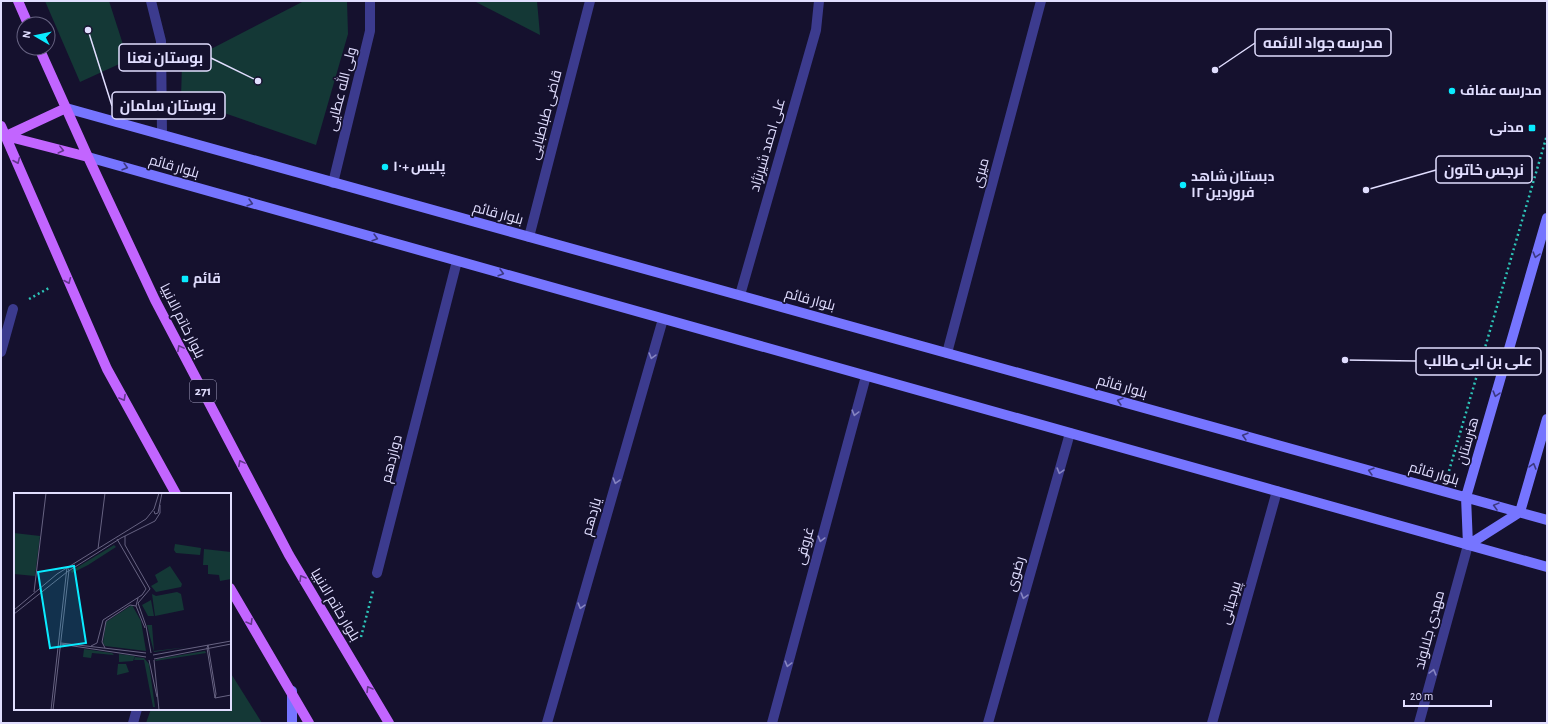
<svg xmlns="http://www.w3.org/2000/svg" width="1548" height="724" viewBox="0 0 1548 724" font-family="'Alegreya Sans',Cairo,sans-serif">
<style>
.green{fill:#143836}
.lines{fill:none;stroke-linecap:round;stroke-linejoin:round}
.path{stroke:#2dc4b8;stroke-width:2.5;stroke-dasharray:2 3;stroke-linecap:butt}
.street{stroke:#3c3b8e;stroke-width:10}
.secondary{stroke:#7675ff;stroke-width:10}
.primary{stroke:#c265ff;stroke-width:10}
.oneway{stroke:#63378c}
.oneway2{stroke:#3c3982}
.oneway3{stroke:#8684c1}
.poi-dot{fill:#0aebff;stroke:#15112e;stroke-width:1.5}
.labels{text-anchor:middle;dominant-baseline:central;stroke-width:3.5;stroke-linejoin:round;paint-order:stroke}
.shield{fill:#15112e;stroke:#a4a0c0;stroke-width:1}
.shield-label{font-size:13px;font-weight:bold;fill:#e1deff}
.street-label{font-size:14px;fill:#e1deff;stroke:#15112e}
.poi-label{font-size:14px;font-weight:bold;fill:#e1deff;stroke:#15112e;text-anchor:start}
.inset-road{fill:none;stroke:#676382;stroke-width:1}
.view{fill:#0aebff;fill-opacity:0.15;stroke:#0aebff;stroke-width:2}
.inset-edge{fill:none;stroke:#e1deff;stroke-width:2}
.leader{fill:none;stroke:#e1deff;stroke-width:1.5}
.callout-dot{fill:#e1deff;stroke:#15112e;stroke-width:1.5}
.callout{fill:#15112e;stroke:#e1deff;stroke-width:1.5}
.callout-label{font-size:15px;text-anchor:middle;font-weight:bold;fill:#e1deff}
</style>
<rect width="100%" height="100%" fill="#15112e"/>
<path class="green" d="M45 1H109L128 60 80 82Z
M304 1H347L348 34 316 145 181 98 182 64Z
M474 1H537L540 35Z
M230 672 262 723H146L151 709H230Z"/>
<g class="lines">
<path class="path" d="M29 299 49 288
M1449 471 1547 135
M361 637 373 591"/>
<path class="street" d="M151 1 161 41 162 135
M333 183 370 31V1
M529 237 590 1
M740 295 816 30 819 1
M1 352 13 309
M947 353 1041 1
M377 573 457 261
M133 723 137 709
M547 723 663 319
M772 723 866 376
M988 723 1070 433
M1212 723 1277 491
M1419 723 1468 545"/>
<path class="secondary" d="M66 108 1547 520
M88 157 1547 567
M1468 545 1466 497 1547 218
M1468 545 1520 512 1547 419
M292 691V723"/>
<path class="primary" d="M18 1 28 24
M39 48 88 157 155 300 289 555 389 723
M66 108 6 136 88 157
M1 126 107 369 176 494
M230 588 309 723"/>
</g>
<defs><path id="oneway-chevron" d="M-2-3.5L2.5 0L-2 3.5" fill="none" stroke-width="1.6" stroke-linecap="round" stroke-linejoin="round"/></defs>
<g class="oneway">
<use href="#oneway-chevron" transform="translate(61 150) rotate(14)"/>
<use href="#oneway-chevron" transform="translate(17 161) rotate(67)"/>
<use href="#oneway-chevron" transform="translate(68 281) rotate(67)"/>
<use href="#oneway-chevron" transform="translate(180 348) rotate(-118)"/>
<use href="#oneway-chevron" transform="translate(123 398) rotate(61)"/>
<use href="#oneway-chevron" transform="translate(241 463) rotate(-118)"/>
<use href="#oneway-chevron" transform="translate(302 578) rotate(-121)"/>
<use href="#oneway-chevron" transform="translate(250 622) rotate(59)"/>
<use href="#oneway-chevron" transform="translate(369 689) rotate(-121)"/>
</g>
<g class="oneway2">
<use href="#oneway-chevron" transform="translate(125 167) rotate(16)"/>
<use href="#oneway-chevron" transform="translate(250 203) rotate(16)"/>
<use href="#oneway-chevron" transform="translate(375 238) rotate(16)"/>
<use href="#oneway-chevron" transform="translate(1536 255) rotate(106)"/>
<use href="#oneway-chevron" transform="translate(501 273) rotate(16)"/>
<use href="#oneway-chevron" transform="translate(1496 394) rotate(106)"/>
<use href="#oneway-chevron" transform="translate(1120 401) rotate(-164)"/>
<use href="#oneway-chevron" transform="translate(1245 436) rotate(-164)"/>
<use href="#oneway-chevron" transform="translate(1533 466) rotate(-74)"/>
<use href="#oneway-chevron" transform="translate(1371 471) rotate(-164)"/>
<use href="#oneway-chevron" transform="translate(1496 506) rotate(-165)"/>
</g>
<g class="oneway3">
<use href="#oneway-chevron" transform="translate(652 356) rotate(106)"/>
<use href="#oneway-chevron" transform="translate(855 413) rotate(105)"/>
<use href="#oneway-chevron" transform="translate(1060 471) rotate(106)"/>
<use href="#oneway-chevron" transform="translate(616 481) rotate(106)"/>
<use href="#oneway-chevron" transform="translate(821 539) rotate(105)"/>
<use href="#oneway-chevron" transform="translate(1024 596) rotate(106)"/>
<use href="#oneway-chevron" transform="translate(581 606) rotate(106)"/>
<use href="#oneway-chevron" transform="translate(788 664) rotate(105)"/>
<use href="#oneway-chevron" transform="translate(1433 672) rotate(-75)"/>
</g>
<g class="poi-dot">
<circle cx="1452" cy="91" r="4"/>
<rect x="1528" y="124" width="8" height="8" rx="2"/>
<circle cx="385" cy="167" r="4"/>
<circle cx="1183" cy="185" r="4"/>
<rect x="181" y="275" width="8" height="8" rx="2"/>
</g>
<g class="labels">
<rect class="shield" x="190" y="380" width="26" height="22" rx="3"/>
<g class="shield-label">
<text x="203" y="391">271</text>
</g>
<g class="street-label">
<text transform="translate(342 89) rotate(-76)">ولی الله عطایی</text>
<text transform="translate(546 115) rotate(-75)">قاضی طباطبایی</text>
<text transform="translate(768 145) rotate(-74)">علی احمد شیرنژاد</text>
<text transform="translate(174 167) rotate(16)">بلوار قائم</text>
<text transform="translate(981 173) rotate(-75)">میری</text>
<text transform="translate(498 214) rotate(15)">بلوار قائم</text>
<text transform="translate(810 300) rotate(15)">بلوار قائم</text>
<text transform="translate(182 321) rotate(63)">بلوار خاتم الانبیا</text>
<text transform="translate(1122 387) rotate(16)">بلوار قائم</text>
<text transform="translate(1468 441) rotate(-74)">هنرستان</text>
<text transform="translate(392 459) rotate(-76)">دوازدهم</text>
<text transform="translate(1434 474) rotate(16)">بلوار قائم</text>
<text transform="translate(592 517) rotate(-74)">یازدهم</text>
<text transform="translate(805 546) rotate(-75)">غروقی</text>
<text transform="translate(1016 574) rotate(-74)">رضوی</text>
<text transform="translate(1231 603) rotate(-74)">پیرحیاتی</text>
<text transform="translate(335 605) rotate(59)">بلوار خاتم الانبیا</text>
<text transform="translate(1430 630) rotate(-75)">مهدی جلالوند</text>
</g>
<g class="poi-label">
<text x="1460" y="91">مدرسه عفاف</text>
<text x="1524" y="128" text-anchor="end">مدنی</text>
<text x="393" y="167">پلیس +۱۰</text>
<text x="1191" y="177">دبستان شاهد<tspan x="1191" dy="16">۱۲ فروردین</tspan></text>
<text x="193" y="279">قائم</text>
</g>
</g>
<g transform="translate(14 493)">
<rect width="217" height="217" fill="#15112e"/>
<path d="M0 40 26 43 21 83 0 81ZM161 51 187 55 186 62 162 60 160 57ZM100 52 102 54 74 72 58 80 57 78ZM190 56 217 59V86L206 88 205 82 194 81V72H189ZM156 73 168 91 167 94 142 99 137 93 144 89 141 82ZM163 99 167 101 170 117 141 123 138 101 142 103ZM137 107 140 123H134L128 112ZM118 112 127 128 132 158 91 153 89 150 92 129ZM133 132H138L140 158 174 154 140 159ZM70 156 98 160 100 162 78 160 77 165 69 164ZM191 158 192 160 141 168 143 166ZM105 161 121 163 119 168 105 169ZM121 164 130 165 135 171 141 214H139L130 167H120ZM104 171H112L115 179 103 182Z" fill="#143836"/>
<path class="inset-road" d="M140 18 141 21 144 20 148 0M111 43V52L136 96 124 110 132 133 137 160M84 56 91 0M20 99 32 0M124 105 122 113 131 135M0 117 43 81 132 26 140 16 145 0M0 121 53 79 107 45 141 28 146 20V12M47 150 132 160M46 151 132 164M194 152 202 201 201 205 193 155ZM77 153 83 150 89 127 128 102 132 96 103 46M91 155 88 149 92 128 116 112 122 113M139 162 217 148M140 166 217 151M135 167 143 204M140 167 145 217M201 205 217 202M37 217 53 74 55 77 39 217"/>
<path class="view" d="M60 73 72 150 36 155 24 79Z"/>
<rect width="217" height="217" class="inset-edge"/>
</g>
<path class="leader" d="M1215 70L1255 43M258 81L211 58M88 30L112 106M1366 190L1436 170M1345 360L1416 361"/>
<g class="callout-dot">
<circle cx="1215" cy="70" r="4"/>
<circle cx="258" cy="81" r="4"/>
<circle cx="88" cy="30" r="4"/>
<circle cx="1366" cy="190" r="4"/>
<circle cx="1345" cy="360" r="4"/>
</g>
<g class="callout">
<rect x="1255" y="29" width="136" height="27" rx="4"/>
<rect x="119" y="44" width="92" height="27" rx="4"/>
<rect x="112" y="92" width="113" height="27" rx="4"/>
<rect x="1436" y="156" width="96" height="27" rx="4"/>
<rect x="1416" y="348" width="125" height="27" rx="4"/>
</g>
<g class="callout-label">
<text x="1323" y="48">مدرسه جواد الائمه</text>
<text x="165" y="63">بوستان نعنا</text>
<text x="168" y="111">بوستان سلمان</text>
<text x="1484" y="175">نرجس خاتون</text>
<text x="1478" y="366">علی بن ابی طالب</text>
</g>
<rect width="1548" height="724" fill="none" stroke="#e1deff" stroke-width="4"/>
<g transform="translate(36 36) rotate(279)"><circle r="19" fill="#15112e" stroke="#676382"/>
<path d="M0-3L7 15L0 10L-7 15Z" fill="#0aebff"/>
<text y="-6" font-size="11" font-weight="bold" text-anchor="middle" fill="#e1deff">N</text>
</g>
<path d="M1404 700v6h87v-6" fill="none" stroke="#e1deff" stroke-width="2"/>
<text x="1410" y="700" font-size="12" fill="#e1deff" stroke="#15112e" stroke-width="3" paint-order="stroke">20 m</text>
</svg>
